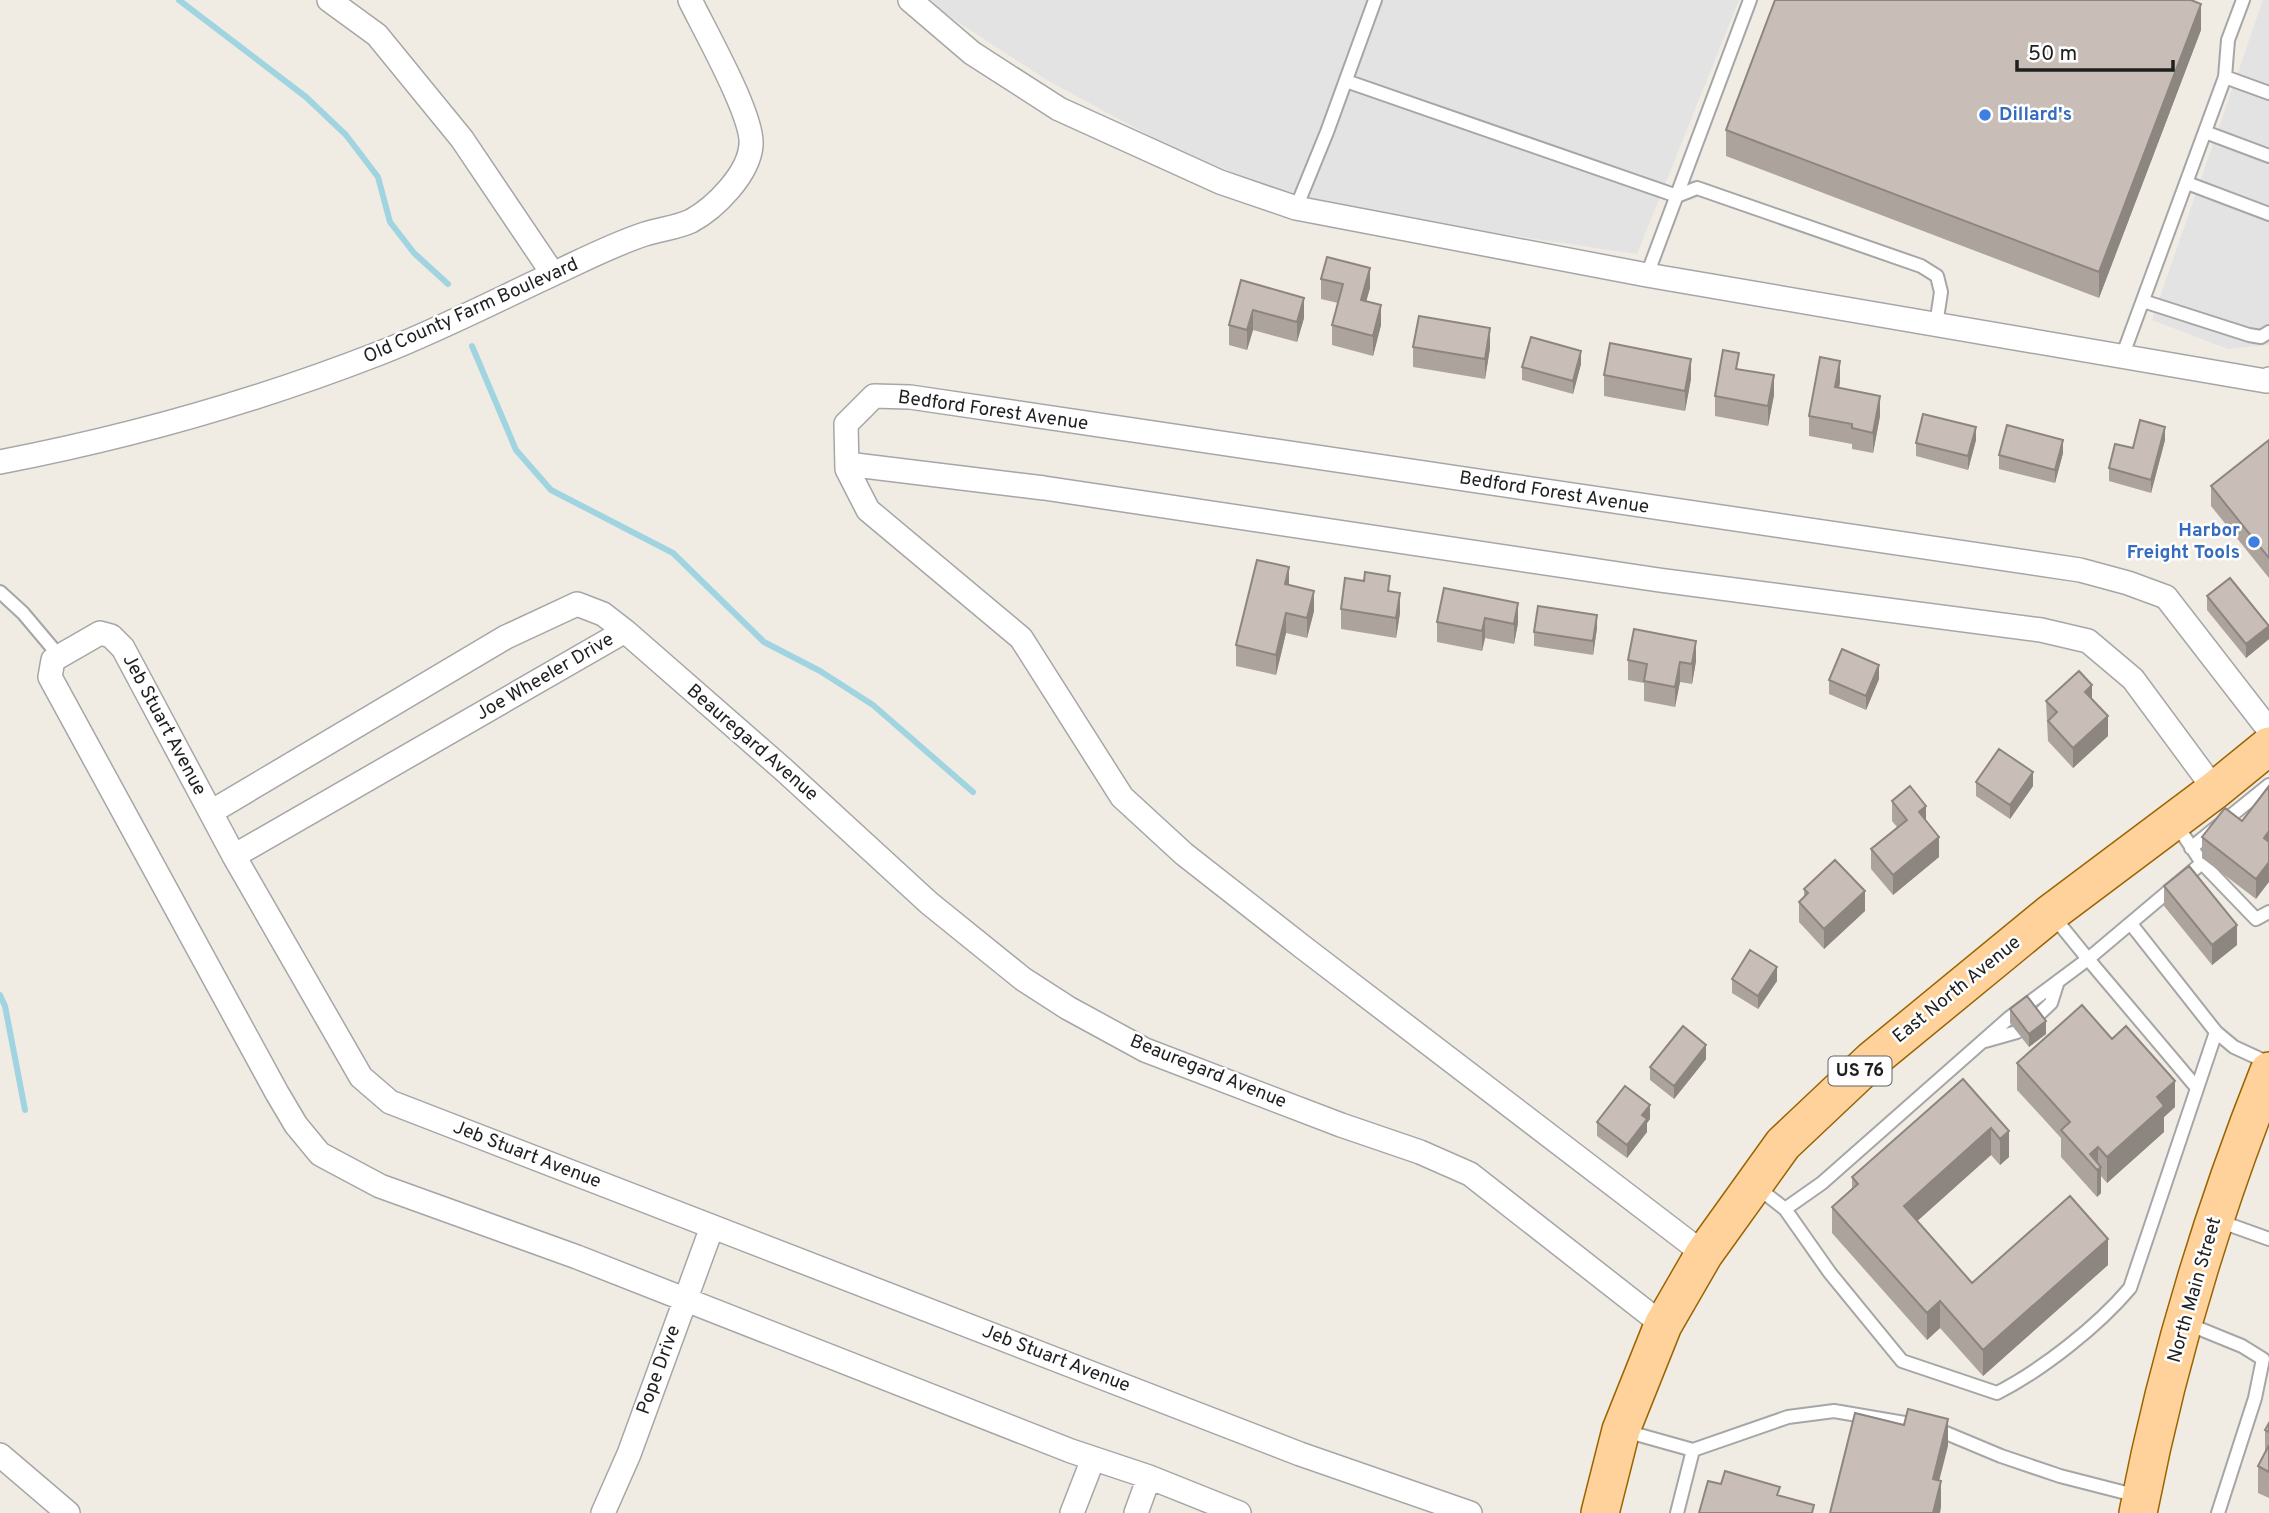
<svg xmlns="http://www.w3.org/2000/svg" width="2269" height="1513" viewBox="0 0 2269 1513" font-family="Overpass,sans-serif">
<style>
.parking{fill:#e3e3e3}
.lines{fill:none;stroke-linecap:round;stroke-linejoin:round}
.stream{stroke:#a1d4e1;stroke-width:6}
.service-casing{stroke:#a6a6a6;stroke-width:16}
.minor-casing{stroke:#a6a6a6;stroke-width:26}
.primary-casing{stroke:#9a6400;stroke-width:40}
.service{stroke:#fff;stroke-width:12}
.minor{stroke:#fff;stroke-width:23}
.primary{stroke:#ffd29b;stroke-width:37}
.wall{fill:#ada39d}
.shaded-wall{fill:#8d8580}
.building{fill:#c9beb7;stroke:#8d8580;stroke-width:2}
.shop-dot{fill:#3f7fe0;stroke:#fff;stroke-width:2.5}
.labels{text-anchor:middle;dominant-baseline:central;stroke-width:5;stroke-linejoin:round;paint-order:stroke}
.shield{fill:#fff;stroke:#626262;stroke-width:2}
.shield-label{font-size:18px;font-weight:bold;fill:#1f1f1f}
.shop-label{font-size:19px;font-weight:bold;fill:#366cbe;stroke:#fff;text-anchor:start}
.street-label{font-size:19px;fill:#1f1f1f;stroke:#fff}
</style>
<rect width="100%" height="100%" fill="#f0ece4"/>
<path class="parking" d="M931 0H1739L1637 254 1393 218 1291 197 1165 144 1045 79 938 9Z
M2263 0H2269V345L2228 349 2152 320Z"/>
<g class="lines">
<path class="stream" d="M179 0 306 97 346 135 378 177 390 222 414 253 448 284
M472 346 516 450 551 490 673 553 764 642 820 671 873 705 973 792
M0 995 5 1006 25 1110"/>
<defs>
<path id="service" d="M2225 77 2269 93
M1346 81 1677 196 1697 188 1921 266 1937 276 1941 292 1936 325
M2205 132 2269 156
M2187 183 2269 214
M1296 208 1327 132 1375 0
M1647 275 1750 0
M2143 301 2249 335 2261 337 2269 332
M2122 357 2225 77 2228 40 2243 0
M0 592 23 613 60 657
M2176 824 2202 863 2256 919 2269 912
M2191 848 2269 785
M2053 916 2088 959 2202 863
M2131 924 2216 1032
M2034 1019 2051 1003 2058 981
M1985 1041 2017 1032
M1757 1187 1785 1209 1830 1273 1902 1361 1997 1393C2042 1370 2098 1326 2130 1288L2216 1032 2234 1047 2269 1063
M1785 1209 1822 1183 2009 1018 2088 959 2197 1088
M2219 1221 2269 1239
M2188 1324 2242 1346 2263 1359 2255 1398 2218 1513
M1625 1431 1693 1450 1788 1417 1834 1411 1934 1428 2001 1456 2060 1476 2138 1496
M1677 1513 1693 1450"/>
<path id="minor" d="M329 0 377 35 462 139 553 274
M910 0 972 53 1059 109 1220 182 1296 208 1647 275 2266 381 2269 379
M0 462C130 437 257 401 380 353 439 330 495 301 553 274 583 260 614 244 645 234 660 229 676 228 691 221 715 208 749 174 751 145 754 117 704 29 690 0
M847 464 1044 488 1659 580 2041 630 2088 641 2133 679 2215 790
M211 812 506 637 577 604 603 614 625 631 784 770 929 903 1023 979 1068 1008 1145 1050 1341 1125 1420 1152 1470 1174 1663 1325
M234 856 625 631
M1704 1254 1304 948 1184 854 1122 797 1021 638 868 510 847 469 846 424 874 396 910 397 2080 570 2128 583 2166 597 2269 730
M0 1455 68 1513
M603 1513 629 1454 712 1227
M1072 1513 1093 1459
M1136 1513 1149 1477
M1239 1513 1149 1477 1071 1451 577 1257 380 1186 320 1154 296 1125 277 1093 50 677 53 660 100 633 111 636 123 648 234 856 361 1077 390 1102 1300 1454 1470 1513"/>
<path id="primary" d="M1600 1513 1621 1430 1663 1325 1704 1254 1783 1144 1872 1060 2051 913 2215 790 2269 746
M2138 1513C2167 1363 2212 1214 2269 1071"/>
</defs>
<use href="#service" class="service-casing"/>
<use href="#minor" class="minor-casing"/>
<use href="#primary" class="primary-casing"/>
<use href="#service" class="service"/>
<use href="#minor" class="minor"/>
<use href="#primary" class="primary"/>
</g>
<path class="wall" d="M2201 30 2099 298 1726 156V130Z
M1321 279 1370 288 1366 301 1381 325 1373 356 1332 345V325L1338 303 1321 299Z
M1241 280 1304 318 1297 342 1253 330 1247 350 1229 345V325Z
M1413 347 1490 348 1485 379 1413 367Z
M1581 364 1573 394 1522 380V367Z
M1739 369 1774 395 1768 426 1715 416V396Z
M1604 375 1691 379 1685 411 1604 396Z
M1840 382 1839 388 1880 416 1873 453 1852 449V444L1809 436V416Z
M1976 440 1968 470 1916 456V443Z
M2165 440 2151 493 2109 481V468Z
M2269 440V578L2211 506V486Z
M2063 453 2055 483 1999 469V455Z
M1289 585 1314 611 1307 638 1286 633 1276 675 1236 666V645Z
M1444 588 1518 623 1514 644 1485 638 1482 651 1437 642V622Z
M1390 591 1400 613 1396 638 1341 629V609Z
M2207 596 2269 639 2246 658 2207 610Z
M1597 628 1593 655 1534 646V632Z
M1628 660 1696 661 1692 684 1680 682 1675 707 1644 701V683L1628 680Z
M1879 679 1866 710 1829 694V680Z
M2092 699 2108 736 2073 768 2048 741 2046 701Z
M1976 782 2033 786 2010 819 1976 796Z
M2269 786 2256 899 2202 858V837L2242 821Z
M1892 801 1926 821 1939 857 1893 895 1871 869V849L1897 827 1892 821Z
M2164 886 2237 945 2212 965 2164 906Z
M1804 889 1865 911 1824 949 1799 922V902L1804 897Z
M1732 979 1777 981 1758 1009 1732 993Z
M2010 1009 2046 1034 2029 1047 2010 1023Z
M1706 1059 1674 1099 1650 1080V1067Z
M2017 1063 2175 1107 2164 1117V1132L2107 1183 2101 1176V1193L2097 1197 2061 1157V1138L2017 1090Z
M1963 1079 2009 1131V1157L2000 1165 1991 1155 1917 1221 1972 1283 2108 1265 1983 1376 1940 1328 1927 1340 1832 1233V1207L1852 1188V1177Z
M1650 1119 1647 1123V1132L1627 1158 1597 1136V1122Z
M2269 1423V1498L2258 1493V1466L2265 1453V1430Z"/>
<path class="shaded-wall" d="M2201 4V30L2099 298V272Z
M1370 268V288L1361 320V300Z
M1304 298V318L1297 342V322Z
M1381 305V325L1373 356V336Z
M1253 310V330L1247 350V330Z
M1490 328V348L1485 379V359Z
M1581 351V364L1573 394V381Z
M1691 359V379L1685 411V391Z
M1840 361V382L1835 407V387Z
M1774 375V395L1768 426V406Z
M1880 396V416L1873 453V433Z
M1976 427V440L1968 470V456Z
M2165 427V440L2151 493V480Z
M2063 440V453L2055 483V470Z
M1289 567V588L1285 584Z
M1314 591V611L1307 638V618Z
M1400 593V613L1396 638V618Z
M1518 603V623L1514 644V624Z
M1286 613V633L1276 675V655Z
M1597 615V628L1593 655V641Z
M1485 618V638L1482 651V631Z
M2269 626V639L2246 658V644Z
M1696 641V661L1692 684V664Z
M1680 662V682L1675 707V687Z
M1879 665V679L1866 710V696Z
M2092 685V705L2085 692Z
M2108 716V736L2073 768V748Z
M2033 772V786L2010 819V805Z
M1926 806V826L1919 812Z
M2269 831V851L2264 838Z
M1939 837V857L1893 895V875Z
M2269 862V882L2256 899V879Z
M1865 891V911L1824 949V929Z
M2237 925V945L2212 965V945Z
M1777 967V981L1758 1009V996Z
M2046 1021V1034L2029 1047V1034Z
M1706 1045V1059L1674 1099V1086Z
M2175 1081V1107L2164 1117V1132L2107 1183V1157L2157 1097Z
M1650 1105V1119L1647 1123V1132L1627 1158V1145L1642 1115Z
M1991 1128V1155L1904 1233V1206Z
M2009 1131V1157L2000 1165V1139Z
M2098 1147V1169L2101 1167V1193L2097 1197V1170L2090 1154Z
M2108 1239V1265L1983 1376V1350Z
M1940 1301V1328L1927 1340V1313Z
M1948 1419V1446L1933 1505V1479Z
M1941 1481V1507L1940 1513H1933Z"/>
<path class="building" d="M1775 0H2191L2201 4 2099 272 1726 130Z
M1327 257 1370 268 1361 300 1381 305 1373 336 1332 325 1343 284 1321 279Z
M1241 280 1304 298 1297 322 1253 310 1247 330 1229 325Z
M1419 316 1490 328 1485 359 1413 347Z
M1531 337 1581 351 1573 381 1522 367Z
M1610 343 1691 359 1685 391 1604 375Z
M1723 350 1739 353 1736 369 1774 375 1768 406 1715 396Z
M1820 357 1840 361 1835 387 1880 396 1873 433 1852 428V424L1809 416Z
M1923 414 1976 427 1968 456 1916 443Z
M2140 420 2165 427 2151 480 2109 468 2115 444 2133 448Z
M2007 425 2063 440 2055 470 1999 455Z
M2269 440V558L2211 486Z
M1257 560 1289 567 1285 584 1314 591 1307 618 1286 613 1276 655 1236 645Z
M1365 572 1390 576 1388 591 1400 593 1396 618 1341 609 1345 578 1364 581Z
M2230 578 2269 626 2246 644 2207 596Z
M1444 588 1518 603 1514 624 1485 618 1482 631 1437 622Z
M1538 606 1597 615 1593 641 1534 632Z
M1634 629 1696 641 1692 664 1680 662 1675 687 1644 681 1647 664 1628 660Z
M1842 649 1879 665 1866 696 1829 680Z
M2079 671 2092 685 2085 692 2108 716 2073 748 2048 721 2057 712 2046 701Z
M1999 749 2033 772 2010 805 1976 782Z
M1910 786 1926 806 1919 812 1939 837 1893 875 1871 849 1907 820 1892 801Z
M2269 786V831L2264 838 2269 842V862L2256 879 2202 837 2225 808 2242 821Z
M1835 860 1865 891 1824 929 1799 902 1808 893 1804 889Z
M2189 866 2237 925 2212 945 2164 886Z
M1750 950 1777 967 1758 996 1732 979Z
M2027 996 2046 1021 2029 1034 2010 1009Z
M2082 1005 2112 1039 2126 1026 2175 1081 2157 1097 2164 1106 2107 1157 2098 1147 2090 1154 2101 1167 2097 1170 2061 1130 2070 1122 2017 1063Z
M1683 1026 1706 1045 1674 1086 1650 1067Z
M1963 1079 2009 1131 2000 1139 1991 1128 1904 1206 1972 1283 2070 1196 2108 1239 1983 1350 1940 1301 1927 1313 1832 1207 1858 1184 1852 1177Z
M1625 1086 1650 1105 1642 1115 1647 1119 1627 1145 1597 1122Z
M1908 1409 1948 1419 1933 1479 1941 1481 1933 1513H1830L1855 1413 1904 1425Z
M2269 1423V1432L2265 1430Z
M2269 1445V1472L2258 1466Z
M1725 1471 1780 1487 1777 1495 1814 1505 1812 1513H1699L1708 1481 1721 1484Z"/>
<g class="shop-dot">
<circle cx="1985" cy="115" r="7"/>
<circle cx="2254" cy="542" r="7"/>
</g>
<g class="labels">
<rect class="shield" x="1828.5" y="1056.5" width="63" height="29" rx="5"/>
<g class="shield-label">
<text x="1860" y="1071">US 76</text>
</g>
<g class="shop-label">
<text x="1999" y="115">Dillard's</text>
<text x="2240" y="531" text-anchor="end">Harbor<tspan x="2240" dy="22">Freight Tools</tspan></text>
</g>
<g class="street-label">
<text transform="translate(471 311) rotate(-24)">Old County Farm Boulevard</text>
<text transform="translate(993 411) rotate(8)">Bedford Forest Avenue</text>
<text transform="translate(1554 493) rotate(9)">Bedford Forest Avenue</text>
<text transform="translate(545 677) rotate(-30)">Joe Wheeler Drive</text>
<text transform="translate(164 725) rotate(62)">Jeb Stuart Avenue</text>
<text transform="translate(752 743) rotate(41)">Beauregard Avenue</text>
<text transform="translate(1957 990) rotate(-39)">East North Avenue</text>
<text transform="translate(1208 1072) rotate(22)">Beauregard Avenue</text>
<text transform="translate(527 1155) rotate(21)">Jeb Stuart Avenue</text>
<text transform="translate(2195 1290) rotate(-74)">North Main Street</text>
<text transform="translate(1056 1359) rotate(21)">Jeb Stuart Avenue</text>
<text transform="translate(659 1370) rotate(-70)">Pope Drive</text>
</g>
</g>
<path d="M2017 60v10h156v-10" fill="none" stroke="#1f1f1f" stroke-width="3.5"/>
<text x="2028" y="60" font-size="21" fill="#1f1f1f" stroke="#ffffff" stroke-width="5" paint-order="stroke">50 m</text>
</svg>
